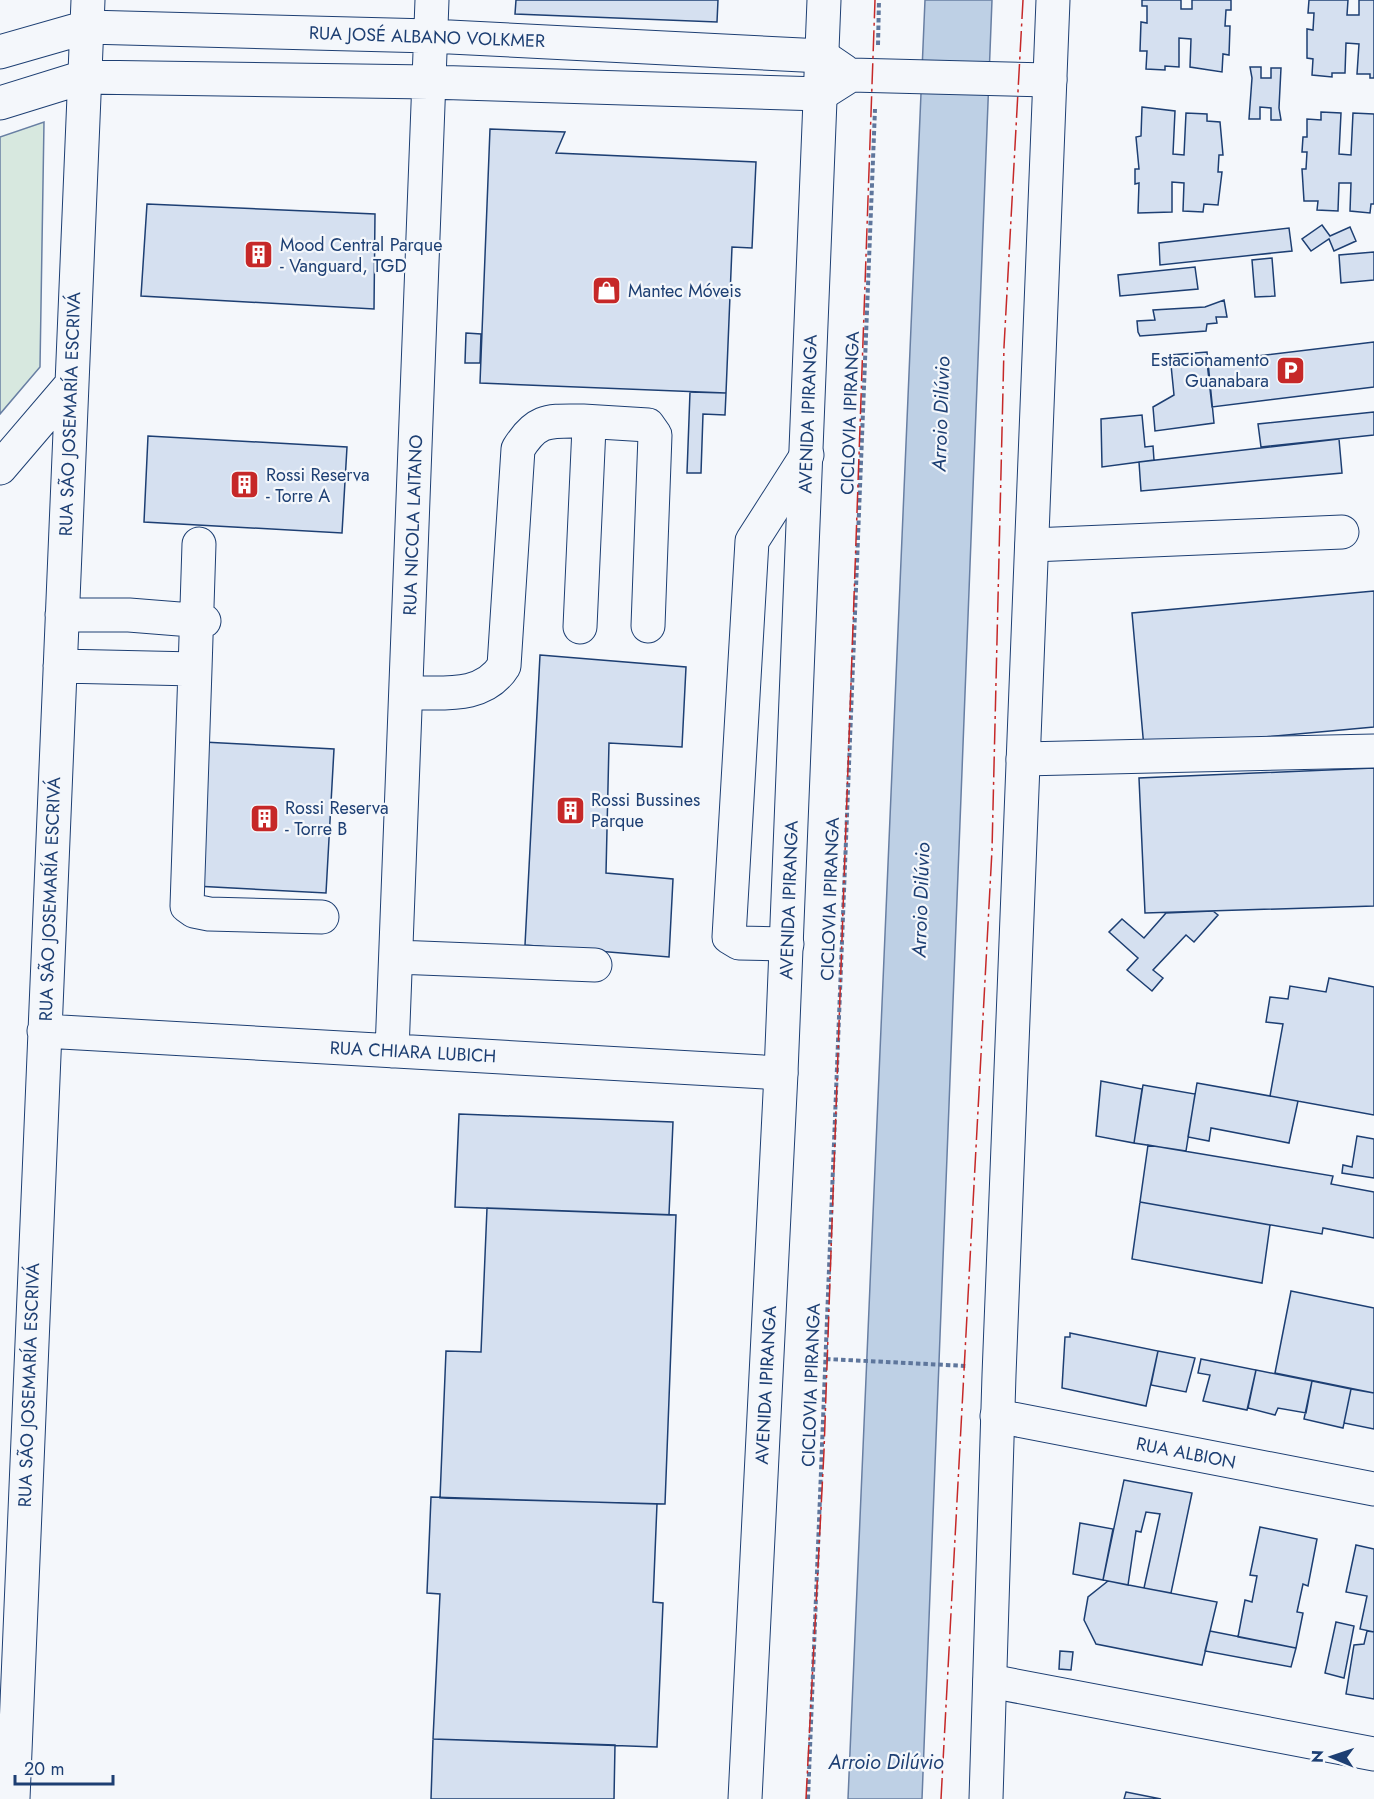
<svg xmlns="http://www.w3.org/2000/svg" width="1374" height="1799" viewBox="0 0 1374 1799" font-family="Jost,sans-serif">
<style>
.green{fill:#d7e8df;stroke:#687fa3;stroke-width:1.5}
.water{fill:#bed0e5;stroke:#687fa3;stroke-width:1.5}
.building{fill:#d5e0f0;stroke:#1d3f73;stroke-width:1.5}
.lines{fill:none;stroke-linecap:round;stroke-linejoin:round}
.minor-casing{stroke:#1d3f73;stroke-width:35}
.major-casing{stroke:#1d3f73;stroke-width:35}
.path{stroke:#5e769c;stroke-width:4;stroke-dasharray:4.5 3;stroke-linecap:butt}
.minor{stroke:#f4f7fb;stroke-width:33}
.major{stroke:#f4f7fb;stroke-width:33}
.power{stroke:#c62828;stroke-width:1.5;stroke-dasharray:21 4.5 3 4.5;stroke-linecap:butt}
.labels{text-anchor:middle;dominant-baseline:central;stroke-width:4.5;stroke-linejoin:round;paint-order:stroke}
.street-label{font-size:18px;fill:#1d3f73;stroke:#f4f7fb}
.poi-label{font-size:18px;fill:#1d3f73;stroke:#f4f7fb;text-anchor:start}
.water-label{font-size:20px;font-style:italic;fill:#1d3f73;stroke:#f4f7fb}
</style>
<rect width="100%" height="100%" fill="#f4f7fb"/>
<path class="green" d="M44 122 40 367 0 414V137Z"/>
<path class="water" d="M925 0H992L922 1799H848Z"/>
<path class="building" d="M516 0H718L717 22 515 14Z
M1142 0H1181V9H1192V0H1231V10H1226L1225 26H1230L1229 55 1223 54 1222 72 1190 67 1191 39 1179 38V67L1165 66V70L1146 69 1147 51H1140L1141 22 1147 23V6H1142Z
M1309 0H1348L1347 15H1359V0H1374V78H1370V74H1357L1359 44 1346 43 1345 73H1332V77L1312 75 1313 59 1307 58V29L1313 30 1314 13H1308Z
M1250 67H1261V78H1271V68H1281L1279 108 1281 120H1271V108L1260 107V119H1249L1252 78Z
M1142 107 1175 111 1173 154 1184 155 1186 113 1207 114V121L1220 122 1223 155H1219L1218 172H1222L1218 205 1204 204 1203 212 1183 211 1184 183 1172 182V212L1138 213 1139 183 1135 184V169H1139L1136 137 1141 136Z
M1321 112 1341 113 1339 154 1351 155 1353 113 1374 114V204H1371L1370 213 1350 211 1351 183H1339L1338 211 1317 210 1318 201H1304L1302 169H1306L1307 152H1302L1303 137H1307V119L1321 120Z
M490 129 565 132 556 153 756 162 752 248 732 247 726 393 480 383Z
M147 204 375 214 374 309 141 296Z
M1322 225 1330 236 1350 227 1356 241 1334 251 1329 239 1311 251 1302 239Z
M1289 228 1292 251 1160 265 1159 243Z
M1374 252V280L1341 283 1339 255Z
M1272 258 1275 296 1255 297 1252 260Z
M1195 267 1198 289 1120 296 1118 275Z
M1224 300 1227 317H1216L1217 323 1207 324 1206 331 1140 336 1138 332 1137 321 1155 320 1153 310 1205 307Z
M466 333 481 334 480 363H465Z
M1374 342V387L1212 407 1207 362Z
M1207 352 1214 423 1155 431 1153 407 1174 395 1170 355Z
M690 392 726 393 725 415 703 414 701 473H687Z
M1374 412V435L1261 447 1258 424Z
M1142 415 1145 447 1153 446 1154 460 1102 467 1101 419Z
M148 436 347 447 342 533 144 522Z
M1339 439 1342 473 1141 491 1139 462Z
M1374 591V727L1144 748 1132 613Z
M540 655 686 667 682 747 609 743 606 873 673 879 669 957 525 945Z
M203 742 334 749 326 893 195 886Z
M1374 768V906L1145 913 1139 778Z
M1213 911 1218 915 1194 942 1186 935 1153 970 1163 978 1152 991 1127 970 1138 958 1109 932 1122 919 1144 938 1166 913Z
M1329 978 1374 987V1115L1270 1096 1283 1024 1266 1022 1270 997 1288 999 1290 986 1326 992Z
M1101 1081 1142 1089 1134 1143 1096 1136Z
M1197 1083 1298 1101 1289 1143 1211 1128 1209 1141 1188 1137Z
M1143 1085 1195 1094 1186 1151 1134 1143Z
M459 1114 673 1122 669 1215 455 1207Z
M1357 1136 1374 1139V1178L1342 1173 1343 1165 1352 1167Z
M1148 1145 1333 1176 1331 1184 1374 1192V1238L1323 1228 1322 1234 1140 1202Z
M1140 1202 1270 1225 1262 1283 1132 1259Z
M487 1208 676 1215 665 1504 440 1498 446 1351 481 1352Z
M1291 1291 1374 1308V1393L1275 1373Z
M1070 1333 1158 1351 1146 1406 1062 1388 1065 1337H1070Z
M1158 1351 1195 1358 1186 1392 1151 1385Z
M1201 1359 1256 1370 1247 1410 1203 1401 1210 1375 1198 1373Z
M1256 1370 1312 1381 1306 1413 1278 1408 1275 1415 1248 1408Z
M1312 1381 1351 1389 1343 1428 1304 1419Z
M1351 1389 1374 1393V1429L1344 1423Z
M1124 1480 1192 1493 1171 1593 1144 1588 1160 1514 1146 1512 1141 1532 1136 1531 1128 1585 1103 1580Z
M431 1497 657 1504 653 1602 663 1603 657 1747 433 1739 440 1594 427 1593Z
M1080 1523 1113 1529 1103 1580 1073 1574Z
M1260 1527 1317 1539 1308 1586 1303 1584 1297 1612 1303 1613 1296 1648 1238 1637 1245 1600 1252 1602 1257 1576 1250 1575Z
M1356 1545 1374 1549V1632L1360 1629 1367 1596 1346 1592Z
M1108 1581 1217 1602 1202 1665 1096 1644 1084 1620 1088 1597Z
M1336 1622 1354 1626 1344 1678 1325 1673Z
M1210 1631 1296 1648 1291 1667 1205 1651Z
M1367 1631 1374 1632V1699L1346 1694 1354 1645 1364 1644Z
M1060 1651 1073 1652 1071 1670 1059 1669Z
M433 1739 615 1745 614 1799H431Z
M1126 1792 1161 1799H1124Z"/>
<g class="lines">
<defs>
<path id="minor" d="M0 52 87 27 430 36 822 56 844 71
M0 103 84 77 429 82 821 94 851 75 1050 80
M583 421 648 425 655 435 648 626
M0 468 71 385
M1032 545 1342 532
M62 615H129L204 621
M60 666 195 669 187 906 194 911 209 914 322 917
M195 669 199 544
M406 693C441 692 483 700 504 666L518 449C537 418 549 421 583 421L589 427 580 627
M1023 759 1374 751
M787 944 739 943 729 937 752 541 807 455
M396 957 595 965
M44 1031 781 1073
M392 1051 432 0
M997 1416 1374 1489
M990 1681 1374 1754
M13 1799 88 0"/>
<path id="major" d="M745 1799 781 1073 824 0
M986 1799 999 1375 1053 0"/>
</defs>
<use href="#minor" class="minor-casing"/>
<use href="#major" class="major-casing"/>
<path class="path" d="M878 45 879 0
M826 1359 966 1366
M808 1799 875 109"/>
<use href="#minor" class="minor"/>
<use href="#major" class="major"/>
<path class="power" d="M806 1799 824 1451 875 0
M941 1799 992 850 1004 347 1023 0"/>
</g>
<defs>
<symbol id="building-square" viewBox="-11 -11 22 22"><rect x="-9" y="-9" width="18" height="18" rx="4" fill="#c62828" stroke="#f4f7fb"/><path d="M-4-6H4V6H1V3H-1V6H-4ZM-2.5-4.3h1.7v1.8h-1.7ZM.8-4.3h1.7v1.8H.8ZM-2.5-1h1.7V.8h-1.7ZM.8-1h1.7V.8H.8Z" fill="#fff"/></symbol>
<symbol id="shop-square" viewBox="-11 -11 22 22"><rect x="-9" y="-9" width="18" height="18" rx="4" fill="#c62828" stroke="#f4f7fb"/><path d="M-5-2.5h2.3a2.7 3.5 0 0 1 5.4 0H5L5.5 6h-11ZM-1.5-2.5h3a1.5 2.3 0 0 0-3 0Z" fill="#fff"/></symbol>
<symbol id="parking-square" viewBox="-11 -11 22 22"><rect x="-9" y="-9" width="18" height="18" rx="4" fill="#c62828" stroke="#f4f7fb"/><path d="M-3.5-5.5H1a3.5 3.5 0 0 1 0 7H-1V5.5H-3.5ZM-1-3.4V-.6H.8a1.4 1.4 0 0 0 0-2.8Z" fill="#fff"/></symbol>
</defs>
<g fill-rule="evenodd">
<use href="#building-square" x="242" y="238" width="33" height="33"/>
<use href="#shop-square" x="590" y="274" width="33" height="33"/>
<use href="#parking-square" x="1274" y="354" width="33" height="33"/>
<use href="#building-square" x="228" y="468" width="33" height="33"/>
<use href="#building-square" x="554" y="794" width="33" height="33"/>
<use href="#building-square" x="248" y="802" width="33" height="33"/>
</g>
<g class="labels">
<g class="street-label">
<text transform="translate(427 37) rotate(2)">RUA JOSÉ ALBANO VOLKMER</text>
<text transform="translate(850 413) rotate(-88)">CICLOVIA IPIRANGA</text>
<text transform="translate(70 414) rotate(-88)">RUA SÃO JOSEMARÍA ESCRIVÁ</text>
<text transform="translate(808 414) rotate(-88)">AVENIDA IPIRANGA</text>
<text transform="translate(413 525) rotate(-88)">RUA NICOLA LAITANO</text>
<text transform="translate(50 899) rotate(-88)">RUA SÃO JOSEMARÍA ESCRIVÁ</text>
<text transform="translate(830 899) rotate(-88)">CICLOVIA IPIRANGA</text>
<text transform="translate(789 900) rotate(-88)">AVENIDA IPIRANGA</text>
<text transform="translate(413 1052) rotate(3)">RUA CHIARA LUBICH</text>
<text transform="translate(29 1385) rotate(-88)">RUA SÃO JOSEMARÍA ESCRIVÁ</text>
<text transform="translate(766 1385) rotate(-87)">AVENIDA IPIRANGA</text>
<text transform="translate(811 1385) rotate(-88)">CICLOVIA IPIRANGA</text>
<text transform="translate(1186 1453) rotate(11)">RUA ALBION</text>
</g>
<g class="poi-label">
<text x="280" y="245">Mood Central Parque<tspan x="280" dy="21">- Vanguard, TGD</tspan></text>
<text x="628" y="291">Mantec Móveis</text>
<text x="1269" y="360" text-anchor="end">Estacionamento<tspan x="1269" dy="21">Guanabara</tspan></text>
<text x="266" y="475">Rossi Reserva<tspan x="266" dy="21">- Torre A</tspan></text>
<text x="591" y="800">Rossi Bussines<tspan x="591" dy="21">Parque</tspan></text>
<text x="285" y="808">Rossi Reserva<tspan x="285" dy="21">- Torre B</tspan></text>
</g>
<g class="water-label">
<text transform="translate(941 414) rotate(-88)">Arroio Dilúvio</text>
<text transform="translate(921 900) rotate(-88)">Arroio Dilúvio</text>
<text x="886" y="1762">Arroio Dilúvio</text>
</g>
</g>
<g transform="translate(1332 1757) rotate(272)" stroke="#f4f7fb" stroke-width="4.5" paint-order="stroke">
<path d="M0-4.5L10 22L0 15L-10 22Z" fill="#1d3f73"/>
<text y="-9" font-size="16" font-weight="bold" text-anchor="middle" fill="#1d3f73">N</text>
</g>
<path d="M15 1775v9h98v-9" fill="none" stroke="#1d3f73" stroke-width="3"/>
<text x="24" y="1775" font-size="18" fill="#1d3f73" stroke="#f4f7fb" stroke-width="4.5" paint-order="stroke">20 m</text>
</svg>
